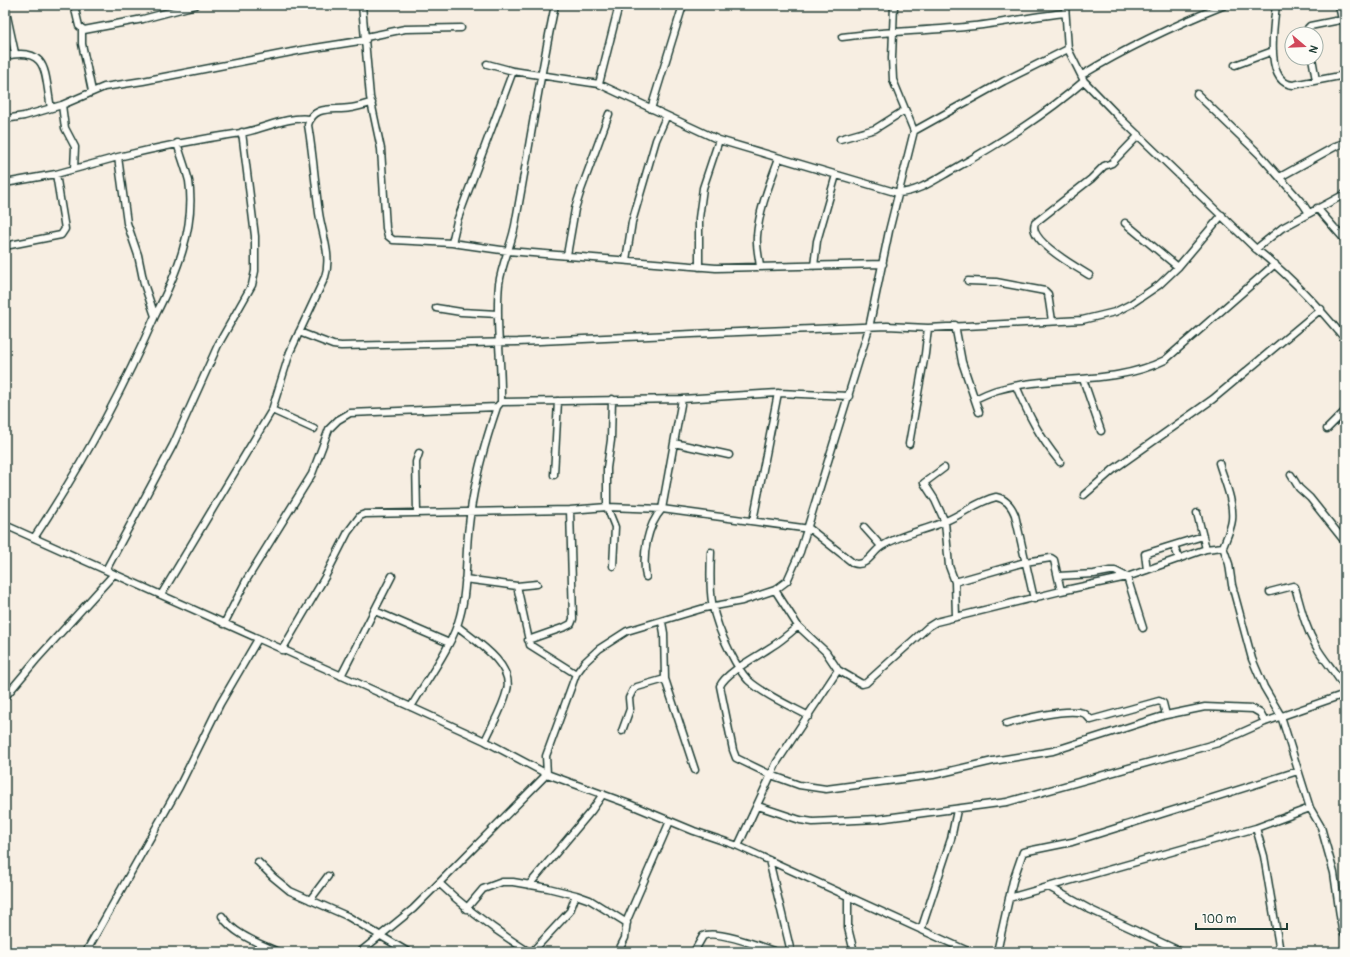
<svg xmlns="http://www.w3.org/2000/svg" width="1350" height="957" viewBox="0 0 1350 957" font-family="Pangolin,sans-serif">
<style>
.lines{fill:none;stroke-linecap:round;stroke-linejoin:round}
.street-casing{stroke:#1f3d34;stroke-width:9}
.street{stroke:#fdfcf7;stroke-width:6}
</style>
<rect width="100%" height="100%" fill="#f7eee2"/>
<filter id="ink" filterUnits="userSpaceOnUse"><feTurbulence type="fractalNoise" baseFrequency=".025" numOctaves="2"/><feDisplacementMap in="SourceGraphic" scale="8" xChannelSelector="R" yChannelSelector="G"/><feConvolveMatrix kernelMatrix="1 2 1 2 8 2 1 2 1" color-interpolation-filters="sRGB"/></filter>
<g filter="url(#ink)">
<g class="lines">
<defs>
<path id="street" d="M74 5 79 26 84 30 143 19 196 5
M362 5 370 97 381 149 386 228 388 236 393 240 452 243 508 251 716 268 883 264
M1065 5 1068 49 1084 81 1117 115 1256 249C1289 275 1318 306 1345 339
M1276 5C1274 24 1264 83 1293 85L1345 75
M1339 5 1342 20
M5 7 15 53
M82 29V44L92 91
M1308 34V28L1310 26 1345 19
M366 37 405 29 461 28
M842 37C886 31 930 31 974 26 1004 23 1034 16 1065 13
M5 56C50 46 44 74 51 108
M1312 58 1316 80
M487 64 513 71 599 84 719 140 898 193C919 192 936 179 954 169 1000 143 1044 116 1084 81
M1235 65 1273 51
M1082 75C1128 47 1175 25 1225 5
M599 84 619 5
M1197 94 1259 154 1303 204 1309 213
M62 105 65 128 75 147 74 169
M651 109 683 5
M5 119 24 116 62 105 104 87 143 81 302 50 366 40
M914 131 1004 81 1068 49
M840 139 875 129 905 110
M118 157C159 147 200 139 241 133 264 129 286 116 310 119
M1280 177 1338 145 1345 143
M5 183 56 174 118 157 127 223 138 255 144 284 155 316C121 394 81 467 34 538
M1317 208 1345 240
M1125 223 1178 267
M452 243 457 221 513 71
M5 246 61 235 65 229 56 174
M1256 249 1282 228 1345 194
M567 255 575 209 581 190 609 114
M626 260 632 222 656 140 666 117
M814 266 817 241 836 175
M699 267V218L703 188 719 140
M760 267C759 257 756 246 757 236 759 209 770 183 779 158
M1089 275C1076 267 1027 240 1035 223L1091 179 1104 166 1112 163 1139 135
M968 281 996 282 1045 291 1048 294 1052 321
M436 308 461 312 498 314
M155 316C176 275 196 228 189 181 186 169 181 156 177 143
M955 325 962 362 979 412
M299 332 333 345 341 346 518 342 714 333 887 326 928 328 1082 320 1115 312 1131 304 1159 285 1178 267 1222 215
M1083 379 1101 431
M1016 386C1029 416 1039 436 1060 462
M612 399 611 440 607 468V507L615 527 613 566
M975 399C982 396 990 392 997 390 1052 374 1113 386 1165 360L1275 264
M501 402C502 362 495 324 499 284 502 262 513 242 516 220 529 148 540 76 555 5
M272 410 314 429
M1327 429 1345 411
M674 443 729 455
M909 444 925 354 928 328
M1219 463C1224 480 1234 501 1232 520 1231 529 1226 539 1223 547
M944 468 924 483 935 500 945 522 949 566 955 582 956 617
M554 475 558 401
M1291 475 1299 488 1310 498 1345 542
M1084 495 1114 469 1213 399 1321 309
M417 512 416 462 419 453
M1197 513 1206 549
M753 521 778 393
M5 525 411 707 485 741 547 774 629 804 694 831 738 846 970 952
M864 527 881 546
M1174 545 1179 559
M711 552C709 595 710 613 730 652 735 662 740 672 748 680 763 694 790 706 809 716
M106 570 173 445 218 345 252 285 255 271V236L242 132
M1147 570 1145 554 1203 536
M1058 576 1094 574 1110 571H1115L1127 577 1143 628
M646 577C642 555 647 526 662 509L682 399
M465 579 517 586 537 584
M955 582 1025 562 1051 558 1054 560 1061 591
M517 586 530 645 576 674
M775 590 798 626 826 652 838 670 862 684 866 683 928 627 936 622 1061 591 1127 577 1206 549 1223 547 1229 564 1232 585 1252 659 1264 687 1281 716 1310 808 1321 827 1334 873 1342 930 1345 934
M1270 592 1293 586 1295 587C1301 608 1305 627 1316 646 1324 661 1337 673 1345 689
M161 595 272 410 290 352 325 277C332 256 322 234 319 213 315 184 313 154 308 125 314 104 334 111 350 108 358 107 365 104 372 103
M375 611 449 643
M662 622 664 633 665 679 695 770
M224 624 247 579 312 474 329 429 338 420 350 413 497 407 501 402 682 399 778 393 849 396
M457 626C474 640 514 664 507 690 503 708 492 725 485 741
M798 626C790 633 781 641 771 647 758 656 726 672 720 686L733 750 736 758 771 775 799 785 826 789 933 775 993 761 1053 751 1166 715 1205 707 1253 709 1260 713 1265 722
M528 640 565 627 571 624 573 619 570 510
M282 650 325 577 348 532 360 516 365 514 570 510 607 507 662 509 810 529 853 563C867 568 872 552 882 546 902 533 925 531 946 521 963 514 978 501 996 497 1006 499 1011 505 1015 515L1034 599
M341 676 392 576
M5 697 36 660 114 574
M411 707C426 681 453 645 460 616 468 587 465 555 469 525 473 486 484 445 497 407
M1006 724C1023 719 1066 708 1083 713 1087 714 1088 718 1091 720L1159 701 1163 703 1166 715
M622 731 630 709 629 698 633 690 637 687 665 679
M758 806 800 820 813 822 878 819 1007 802 1218 743 1265 722 1345 694
M1256 828 1264 856 1280 952
M738 846 777 762 838 670
M769 860 791 952
M258 862 273 877 290 891 347 916 408 952
M439 883C468 911 496 931 529 952
M529 885 592 810 603 794
M1049 887 1091 910 1182 952
M848 896V928L854 952
M1009 898 1256 828 1310 808
M310 900 328 876
M466 909 483 889 502 882H513L548 888 576 895 590 900 627 923
M222 916C234 935 259 943 278 952
M921 930 951 839 957 810
M88 948 96 952
M86 952 179 787 220 704 258 639
M360 952 413 909 439 883 547 774 546 756 576 674 585 662 599 649 627 631 704 608 742 601 775 590 787 581 800 552 869 328 889 231 914 131 893 80 892 58 894 5
M532 952 570 911 576 895
M618 952 625 938 627 920 670 821
M694 952 703 936C716 929 762 947 776 952
M997 952 1013 881 1023 852 1072 842 1298 771"/>
</defs>
<use href="#street" class="street-casing"/>
<use href="#street" class="street"/>
</g>
</g>
<rect width="1350" height="957" fill="none" stroke="#fdfcf7" stroke-width="20"/>
<rect x="10" y="10" width="1330" height="937" fill="none" stroke="#1f3d34" stroke-width="1.5" filter="url(#ink)"/>
<g transform="translate(1304 46) rotate(109)"><circle r="19" fill="#fdfcf7" stroke="#a4b0a9"/>
<path d="M0-3L7 15L0 10L-7 15Z" fill="#d1495b"/>
<text y="-6" font-size="11" font-weight="bold" text-anchor="middle" fill="#1f3d34">N</text>
</g>
<path d="M1196 923v6h91v-6" fill="none" stroke="#1f3d34" stroke-width="2"/>
<text x="1202" y="923" font-size="12" fill="#1f3d34" stroke="#fdfcf7" stroke-width="3" paint-order="stroke">100 m</text>
</svg>
